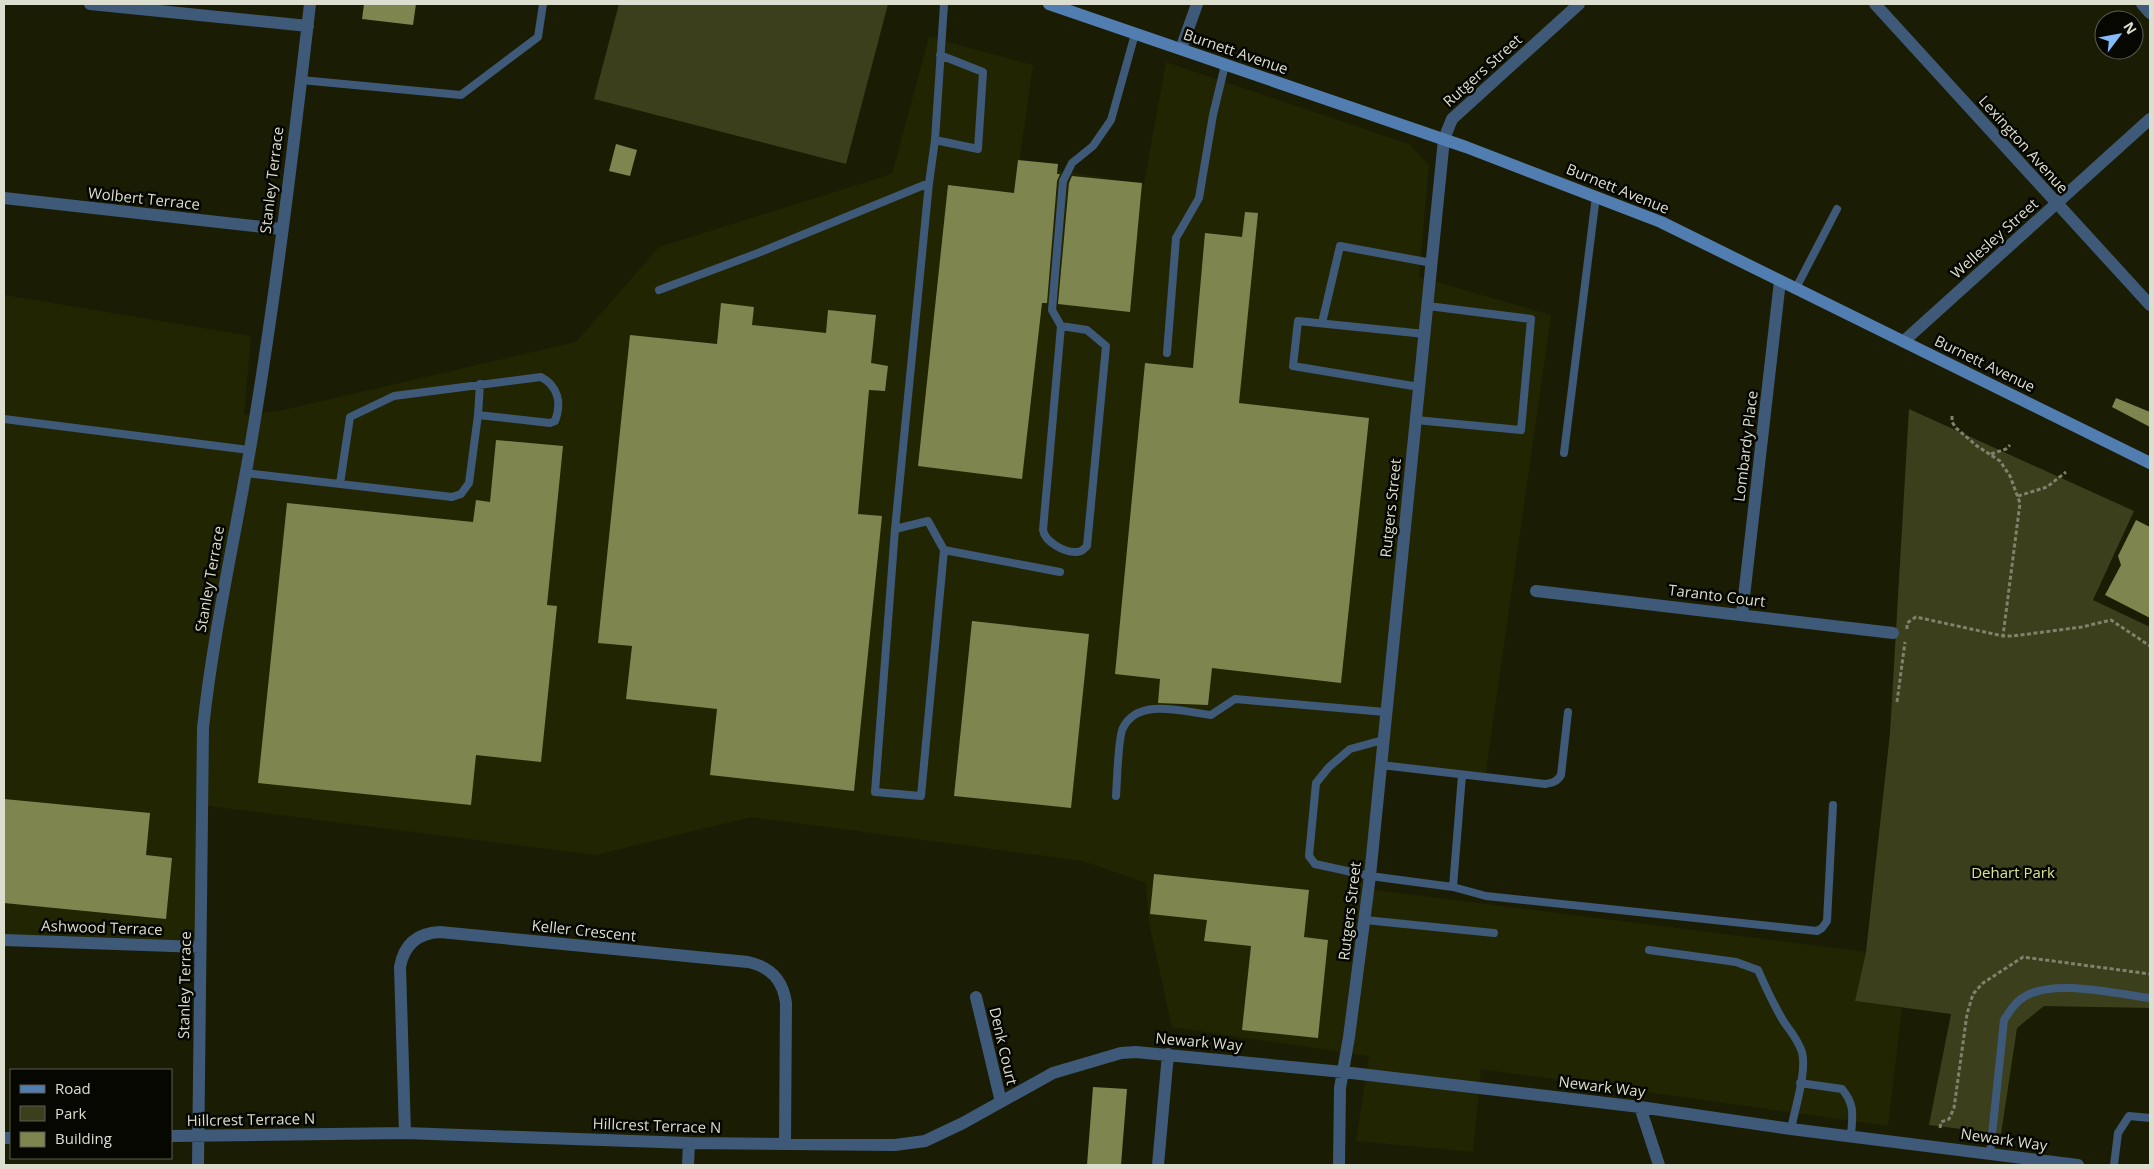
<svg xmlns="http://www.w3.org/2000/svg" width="2154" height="1169" viewBox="0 0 2154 1169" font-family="'Open Sans',sans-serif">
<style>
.built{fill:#222502}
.green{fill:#3b3f1c}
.building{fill:#7f854f}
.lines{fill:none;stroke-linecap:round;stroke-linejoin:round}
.path{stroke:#7f826d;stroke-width:3;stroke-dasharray:4 2.5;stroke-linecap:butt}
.lane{stroke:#3f5979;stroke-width:8}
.street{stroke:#3f5979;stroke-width:12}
.secondary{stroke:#527db0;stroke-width:12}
.labels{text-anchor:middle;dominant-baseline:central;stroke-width:5;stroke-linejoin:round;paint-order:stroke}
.street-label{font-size:15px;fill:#dcdfcf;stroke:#060701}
.park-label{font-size:15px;fill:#dae491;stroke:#060701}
</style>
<rect width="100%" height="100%" fill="#1a1d03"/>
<path class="built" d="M929 37 1033 65 1019 164 1144 184 1166 62 1409 144 1429 165 1419 277 1551 315 1485 777 1382 766 1368 889 1866 952 1855 1001 1902 1008 1888 1126 1481 1069 1473 1152 1356 1141 1369 1056 1172 1027 1149 923 1146 883 1083 861 751 817 596 855 200 805 201 951 4 942V295L251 336 244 415 279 411 576 342 659 247 892 174Z"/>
<path class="green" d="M619 4H888L846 164 594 99Z
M1909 409 2134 511 2093 600 2150 627V1008L2044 1006 2017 1028 2001 1134 1929 1125 1951 1014 1855 1001 1866 952 1890 733Z"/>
<path class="building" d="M364 4H416L413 25 362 19Z
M616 144 637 150 630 176 609 171Z
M1018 160 1058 164 1057 174H1060L1057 181 1047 303H1042L1022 479 918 466 948 185 1014 193Z
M1072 176 1142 183 1130 312 1058 304 1069 183Z
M1245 212 1258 213 1239 403 1369 418 1341 683 1212 668 1208 705 1158 703 1160 679 1115 674 1145 363 1193 368 1205 233 1242 237Z
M721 303 754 307 752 325 826 333 828 310 876 315 871 363 888 366 885 391 869 390 858 514 882 516 854 791 710 775 717 709 626 699 632 646 598 643 630 335 717 344Z
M2116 398 2150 412V427L2112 407Z
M496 440 563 446 547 605 557 606 541 762 476 755 471 805 258 783 287 503 473 522 476 500 490 502Z
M2136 520 2150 527V618L2105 595 2121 565 2118 556Z
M972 621 1089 634 1071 808 954 796Z
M4 799 150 813 146 855 172 858 166 919 4 903Z
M1154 874 1309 890 1304 937 1328 940 1318 1038 1242 1030 1251 946 1204 941 1207 920 1150 914Z
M1093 1087 1127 1089 1121 1165H1087Z"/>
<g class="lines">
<path class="path" d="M1952 416V422L1956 428 1977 446 2000 461 2010 476 2020 503 2003 636
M1991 454 2006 449 2010 445
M2018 496 2047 487 2066 472
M1907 629V623L1916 617 2003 636H2013L2082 627 2111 620 2150 646
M1897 702 1905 642
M1940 1128 1941 1122 1949 1119 1954 1108 1967 1014 1973 994 1983 983 2023 957 2150 974"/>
<path class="lane" d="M944 4 935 140 929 183 895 529 875 792 921 796 944 550 1060 572
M301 80 461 95 538 37 543 4
M935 140 978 149 983 72 940 55
M1796 288 1837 209
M659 290 758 253 929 183
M1322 323 1340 246 1432 263
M1061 326 1087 330 1106 346 1087 546C1084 549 1082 552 1077 552 1065 553 1045 542 1043 530L1061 326 1052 310 1063 181 1072 163 1093 146 1111 120 1135 34
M1167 353 1176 238 1199 198 1213 115 1225 65
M1419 387 1293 366 1298 321 1425 334
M478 415 480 384
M4 419 249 450
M1416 420 1521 430 1531 319 1428 306
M1564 453 1596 196
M245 473 452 497 461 494 469 483 478 415 550 423 555 421C562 403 558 386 541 377L394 396 350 417 340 484
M895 529 928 521 944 550
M1383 740 1350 749 1329 767 1316 783 1309 856 1315 864 1370 876 1453 887 1462 775
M1381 765 1545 784C1552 783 1557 782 1561 775L1568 712
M1116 796C1117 783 1118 737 1123 728 1138 697 1184 712 1211 715L1235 699 1385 712
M1453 887 1486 896 1817 931 1822 928 1827 921 1833 805
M1365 920 1494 933
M1649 950 1736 962 1758 970C1766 988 1774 1006 1784 1022 1791 1032 1798 1040 1802 1052 1807 1072 1795 1108 1791 1129
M1800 1083 1842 1089C1856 1106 1852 1116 1851 1137
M1990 1154 2004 1020C2009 1012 2015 1002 2024 997 2053 978 2116 994 2150 998
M2114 1165 2118 1133 2129 1116 2150 1118"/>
<path class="street" d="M90 4 308 26
M1875 4 2150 305
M2142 4 2150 13
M1181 49 1197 4
M4 198 281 229
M1904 341 2150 119
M1536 591 1893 633
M1742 614 1780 281
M4 940 200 947
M976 997 1001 1102
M1640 1107 1659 1165
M405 1133 400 967C404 944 418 933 440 932L748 962C771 967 783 980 786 1003L785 1144
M171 1136 405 1133 689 1143 895 1145 925 1141 963 1123 1053 1073 1121 1053 1136 1052 1343 1072 1640 1107 1791 1129 2078 1165
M4 1138H11
M198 1165 203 728C213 634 234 542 250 449 275 302 293 152 310 4
M688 1165 689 1143
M1158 1165 1168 1054
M1339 1165 1340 1088 1349 1037 1370 876 1444 139 1452 119 1579 4"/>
<path class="secondary" d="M1049 4 1466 147 1661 222 2150 463"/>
</g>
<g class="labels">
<g class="street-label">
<text transform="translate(1236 51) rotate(19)">Burnett Avenue</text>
<text transform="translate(1482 70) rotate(-42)">Rutgers Street</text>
<text transform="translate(2024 144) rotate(48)">Lexington Avenue</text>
<text transform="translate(271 180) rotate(-83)">Stanley Terrace</text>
<text transform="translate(1618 188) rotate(22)">Burnett Avenue</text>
<text transform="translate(144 198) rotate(6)">Wolbert Terrace</text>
<text transform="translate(1994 238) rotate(-42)">Wellesley Street</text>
<text transform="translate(1985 363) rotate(26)">Burnett Avenue</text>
<text transform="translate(1745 446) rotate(-83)">Lombardy Place</text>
<text transform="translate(1390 508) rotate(-84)">Rutgers Street</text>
<text transform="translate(209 579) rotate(-80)">Stanley Terrace</text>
<text transform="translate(1717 595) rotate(7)">Taranto Court</text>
<text transform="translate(1349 911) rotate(-83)">Rutgers Street</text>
<text transform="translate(102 927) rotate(2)">Ashwood Terrace</text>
<text transform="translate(584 930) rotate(6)">Keller Crescent</text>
<text transform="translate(184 985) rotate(-89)">Stanley Terrace</text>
<text transform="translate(1199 1041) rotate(5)">Newark Way</text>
<text transform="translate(1004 1046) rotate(77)">Denk Court</text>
<text transform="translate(1602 1086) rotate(7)">Newark Way</text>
<text transform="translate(251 1119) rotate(-1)">Hillcrest Terrace N</text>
<text transform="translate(657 1125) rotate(2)">Hillcrest Terrace N</text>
<text transform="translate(2004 1139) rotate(8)">Newark Way</text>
</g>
<g class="park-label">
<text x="2013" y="872">Dehart Park</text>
</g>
</g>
<rect width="2154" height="1169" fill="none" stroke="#dcdfcf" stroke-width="10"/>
<rect x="10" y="1069" width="162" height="90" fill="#060701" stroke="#5c5d53"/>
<rect x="20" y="1085" width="25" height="8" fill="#527db0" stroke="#5c5d53"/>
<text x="55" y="1094" font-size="15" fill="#dcdfcf">Road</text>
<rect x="20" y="1106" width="25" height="15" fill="#3b3f1c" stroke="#5c5d53"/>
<text x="55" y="1119" font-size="15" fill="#dcdfcf">Park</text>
<rect x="20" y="1132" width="25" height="15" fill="#7f854f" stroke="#5c5d53"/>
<text x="55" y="1144" font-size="15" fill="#dcdfcf">Building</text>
<g transform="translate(2119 35) rotate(58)"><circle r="24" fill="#060701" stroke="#5c5d53"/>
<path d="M0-4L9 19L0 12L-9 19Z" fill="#86bbfb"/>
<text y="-8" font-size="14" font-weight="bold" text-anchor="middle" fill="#dcdfcf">N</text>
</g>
</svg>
